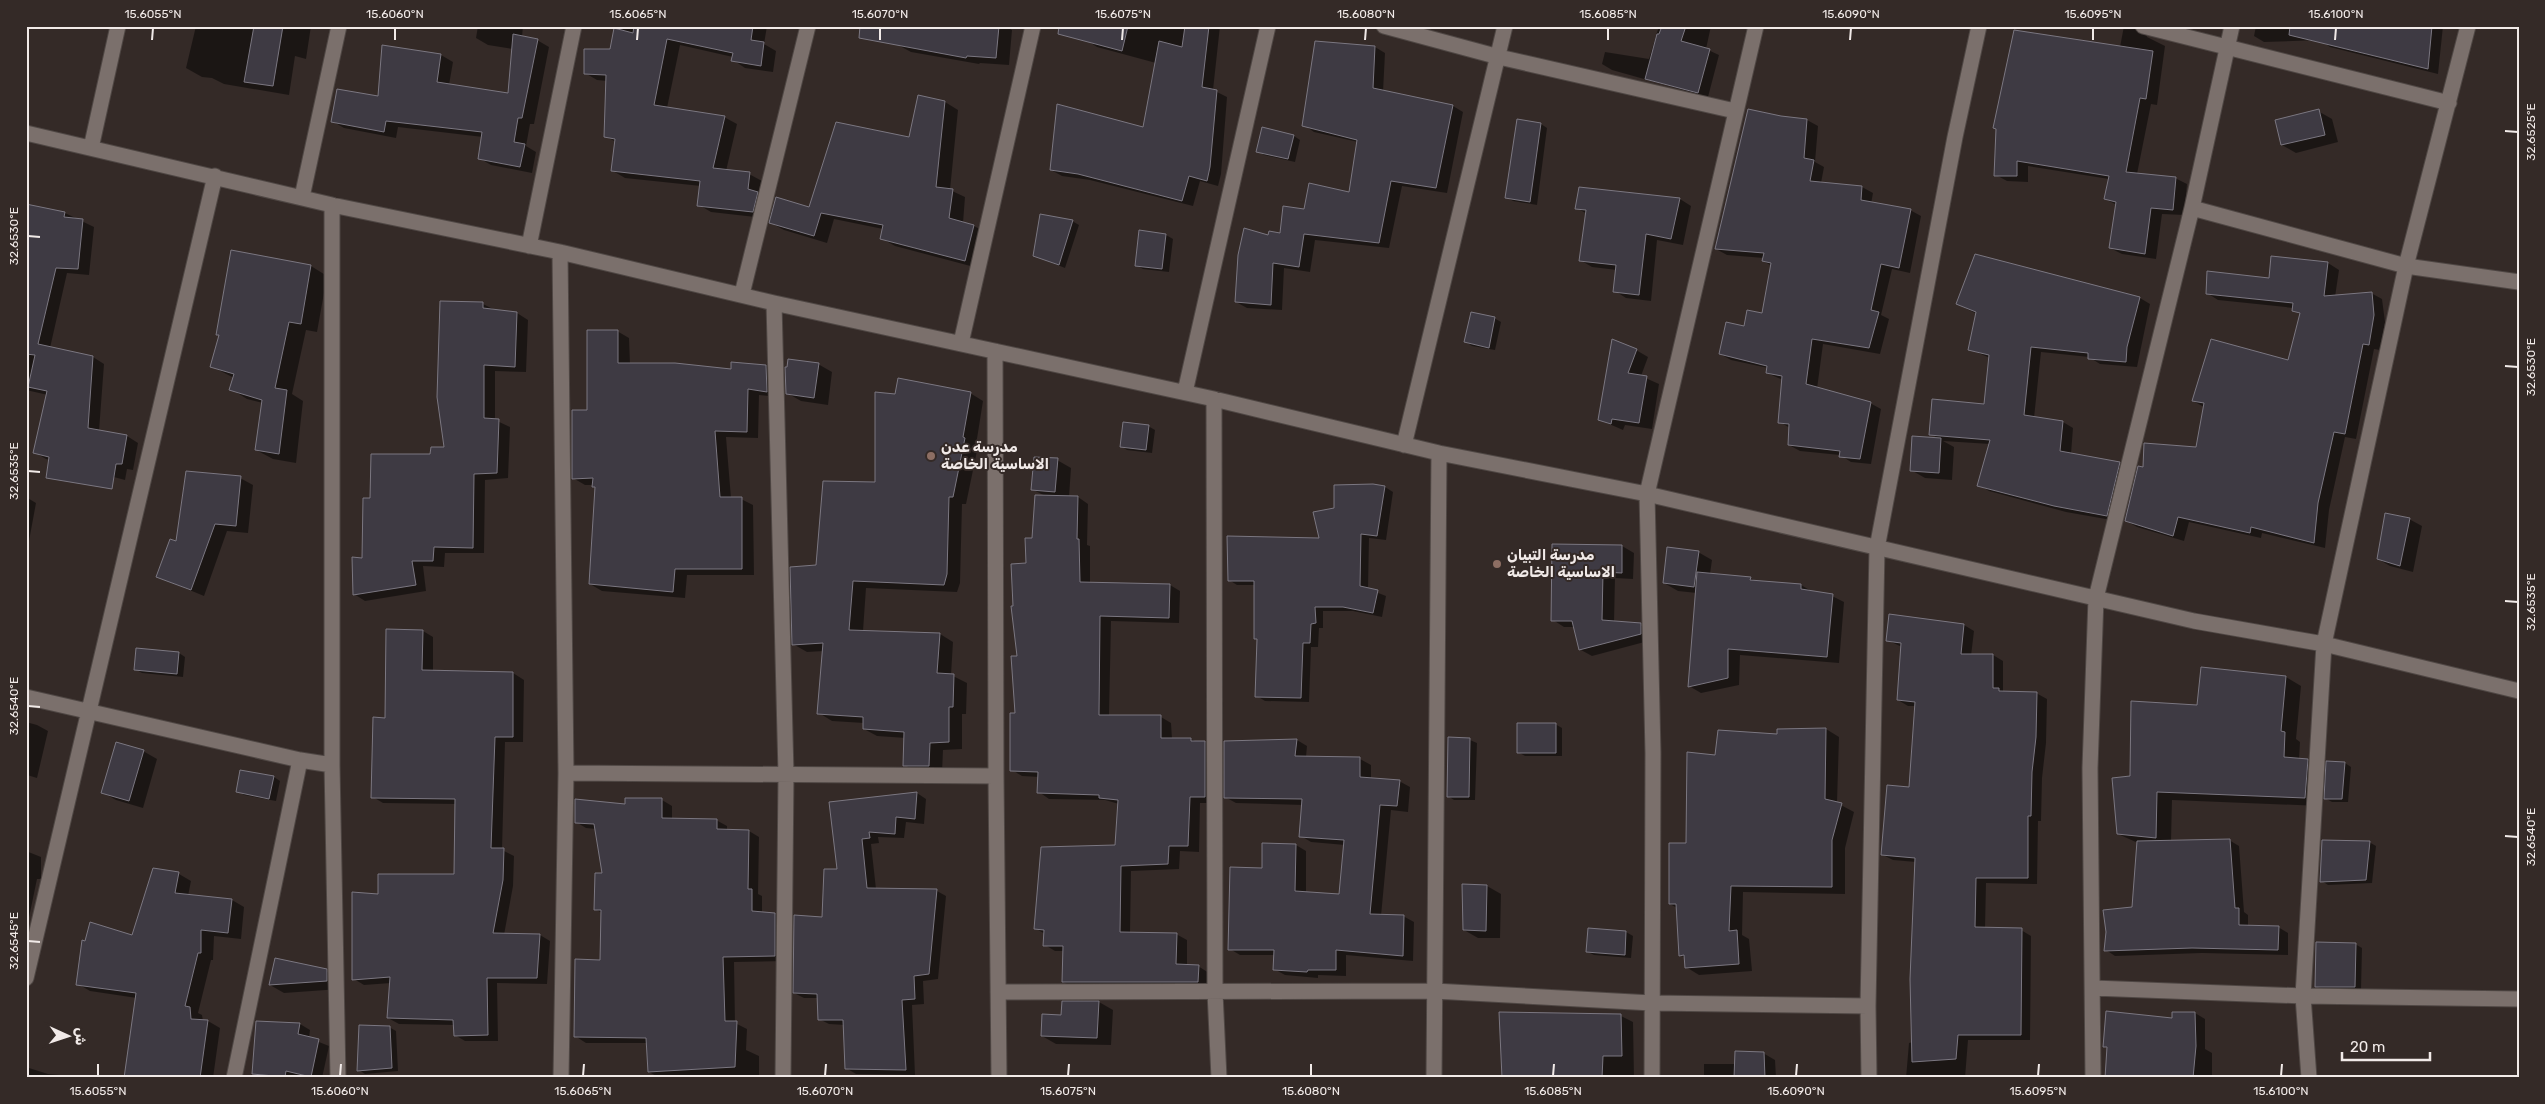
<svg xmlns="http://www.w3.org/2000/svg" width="2545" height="1104" viewBox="0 0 2545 1104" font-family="Rubik,Vazirmatn,sans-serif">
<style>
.shadow{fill:#0007}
.building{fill:#3e3a43;stroke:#7b7781}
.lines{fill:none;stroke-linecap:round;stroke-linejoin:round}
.minor-casing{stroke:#4f4744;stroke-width:17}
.minor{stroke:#7b706c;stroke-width:15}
.ticks{fill:none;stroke:#f1eae8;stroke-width:2}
.education-dot{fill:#8d6e63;stroke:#342a27;stroke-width:2}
.labels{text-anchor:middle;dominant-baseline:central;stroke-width:4;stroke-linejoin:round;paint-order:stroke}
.poi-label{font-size:15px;font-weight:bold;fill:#f1eae8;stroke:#342a27;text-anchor:start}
.neatline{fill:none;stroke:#f1eae8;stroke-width:2}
.ticks-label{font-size:12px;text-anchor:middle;fill:#f1eae8}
</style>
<rect width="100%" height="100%" fill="#342a27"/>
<path class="shadow" d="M196 26H311L306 59 295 56 289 95 224 84 212 78 202 77 186 68Z
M478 26H523L522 37 537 40 549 47 534 124H530L526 146 536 152 532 173 491 165 479 158 483 137 398 127 396 138 344 128 332 121 380 97 384 46 441 55 453 62 449 85 510 95 513 49 488 45 476 38Z
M616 26H767L764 44 776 51 773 72 745 68 733 60V57L680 45 667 108 724 117 737 124 726 171 749 174 762 181 760 194 765 218 711 212 699 205 701 186 625 178 613 171 616 142 605 136 607 81 597 80 585 73 611 51Z
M901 26H1005L1012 30 1009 65 980 63 979 64 911 52 898 45Z
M1090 26H1220L1213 90 1227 97 1221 174 1218 186 1200 181 1193 206 1090 180 1062 176 1051 170 1144 128 1156 63 1097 47 1086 40Z
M1659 26H1711L1706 49 1719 55 1708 97 1612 70 1602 64 1605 52 1649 59Z
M2124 26H2149L2145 30 2147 37 2165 46 2157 105 2151 104 2137 174 2175 178 2187 184 2184 215 2162 214 2156 259 2122 254 2110 248 2117 205 2105 199 2109 179 2028 166V182L2007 181 1996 175 2120 47Z
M2256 26H2443L2438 74 2330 47 2320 40 2264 42 2254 36Z
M1375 47 1385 53 1383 92 1453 106 1463 112 1447 193 1402 186 1389 248 1315 240 1310 272 1284 268 1282 310 1247 308 1236 302 1269 236 1281 234 1305 210 1350 193 1358 142 1314 132 1304 125Z
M945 102 958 110 950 190 965 197 963 223 974 226 987 233 978 268 895 246 881 238 883 229 834 219 827 243 784 230 771 223 810 209 910 138Z
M2318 111 2332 119 2338 142 2296 153 2282 145Z
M1781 118 1807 120 1818 126 1815 162 1824 167 1821 183 1862 187 1873 193 1871 204 1910 210 1921 216 1910 273 1892 269 1881 315 1889 319 1880 354 1823 344 1817 389 1870 403 1881 409 1871 464 1851 462 1840 455 1800 451 1789 445 1790 428 1780 422 1783 380 1767 373 1768 368 1731 360 1720 354 1745 327 1763 315 1772 266 1763 261 1764 258 1727 255 1716 249Z
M1541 124 1547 128 1537 205 1513 201 1506 197Z
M1294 136 1300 140 1295 162 1264 155 1258 151Z
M1680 199 1691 206 1683 245 1657 240 1651 301 1626 298 1615 291 1617 270 1592 267 1580 260 1587 214 1577 208Z
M26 206 65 213 94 227 89 275 67 273 50 348 93 357 104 364 99 431 127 436 138 443 133 470 127 469 125 480 46 459 34 452 48 395 26 390Z
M1072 221 1079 225 1065 268 1035 256Z
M1140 231 1166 235 1173 239 1169 272 1143 269 1136 265Z
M2328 263 2339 270 2335 297 2371 293 2382 299 2385 322 2380 350 2374 349 2356 439 2345 437 2329 510 2325 548 2262 533 2261 538 2189 522 2184 541 2137 527 2126 521 2144 468 2197 448 2204 407 2193 401 2289 362 2301 315 2293 310 2294 308 2218 300 2207 293Z
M311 266 327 276 317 332 306 330 292 394 303 401 296 463 273 459 256 450 263 403 247 399 231 389 234 378 211 366Z
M2140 298 2150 304 2137 367 2100 364 2089 357 2041 352 2034 418 2063 422 2073 428 2071 454 2119 463 2130 469 2117 521 2066 512 1989 491 1979 485 1990 444 1943 441 1954 447 1952 480 1925 478 1911 470 1939 439 1931 434 1985 405 1990 358 1969 349 1977 314 1957 304Z
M483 304 495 310 517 313 528 320 526 372 495 371V420L510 427 508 478 485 480 484 553H445L444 567 423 566 426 591 365 601 354 594 363 559 371 499 432 456 445 449Z
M1494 318 1501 322 1495 350 1472 346 1466 342Z
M617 331 629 338 630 364 732 370 766 366 778 373V397L759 395 758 438 726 437 731 498 741 499 753 505 754 575H687L685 598 602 591 590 584 597 488 593 485H585L573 478 588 411Z
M1636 350 1648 357 1641 376 1659 384 1652 429 1625 425 1623 430 1600 420Z
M818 364 832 372 828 405 801 401 787 393Z
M970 393 983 401 976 445 978 446 966 504H962L960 583 957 592 866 588 863 631 940 634 953 642 951 675 967 683 966 714H962V749L943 750 942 773H918L905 765 906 738 877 736 864 729V723L832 721 819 713 824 651 807 652 793 644 817 566 876 483 896 396Z
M1148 426 1155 430 1152 453 1127 450 1121 446Z
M1057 460 1071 468 1069 497H1078L1088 504 1087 545 1090 546V583L1170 585 1180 591 1179 623 1111 621 1109 716 1161 717 1171 723 1172 739H1191L1197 742H1205L1215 748 1216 803H1200L1199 852 1180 851 1179 869 1131 871 1130 933 1176 934 1187 940V966H1198L1209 973 1208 988H1074L1063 982 1064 951H1055L1045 945V934L1035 928 1116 846 1119 804 1105 800 1049 799 1039 792V777L1022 776 1012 770 1018 657 1014 607 1045 496 1032 489Z
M240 478 253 485 248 533 227 531 204 596 158 577 177 543Z
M1336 486 1385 487 1393 492 1386 540 1369 538 1368 589 1386 596 1382 617 1353 611H1323V628H1319L1318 647H1311L1309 702 1265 701 1257 696 1258 640 1255 638V585H1237L1229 580 1320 539 1336 509Z
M26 497 36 503 29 541H26Z
M2409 519 2422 526 2413 572 2390 566 2378 559Z
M1553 545 1622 546 1634 553 1633 579 1615 578 1614 623 1640 625 1652 631V640L1592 656 1581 650 1575 627H1564L1553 620Z
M1698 552 1712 560 1710 574 1750 578 1757 582 1801 585 1813 592 1832 596 1844 602 1839 663 1740 655 1739 685 1701 693 1689 686 1697 593 1678 591 1664 583Z
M26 595 28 596 26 607Z
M1964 625 1974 631 1971 656 1993 655 2003 661V692L2036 693 2047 699 2046 743 2042 778 2041 821H2038L2037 884 1986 883 1985 929 2021 930 2031 936 2030 1040H1968L1965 1078H1906L1909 1043 1913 1042 1916 862 1893 860 1883 855 1910 788 1916 706H1908L1898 700 1902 647 1887 640Z
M423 631 433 637V672L513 673 524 680 523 742H505L502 850 514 856 513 886 504 935H540L550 941 547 984 497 983 498 1041H465L455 1035V1025L399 1024 388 1018 391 983 364 985 354 979 379 895 455 875 456 804 383 803 373 797 386 719Z
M179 653 185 657 183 677 142 673 135 669Z
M2286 677 2301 686 2296 739 2300 742 2299 760H2307L2322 769 2320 806 2172 800 2171 841 2229 840 2239 846 2244 912 2248 915V926L2278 927 2288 933V955L2202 953 2115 956 2106 950 2133 908 2138 843 2118 834 2131 777 2198 706Z
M26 722 37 725 48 731 37 778 27 775 26 777Z
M1555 724 1562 728V756H1525L1518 752Z
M1826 729 1839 737 1837 803 1854 812 1845 848V894L1743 892 1742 935 1749 939 1752 971 1699 975 1686 967 1685 958 1680 955 1677 908 1670 904 1717 756 1778 736Z
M1449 738 1470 740 1477 743 1475 800H1454L1448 796Z
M1297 740 1307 746 1306 757 1360 759 1371 765V779L1399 781 1410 787 1408 812 1391 810 1381 916H1403L1414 922 1413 961 1346 955V976L1318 975V978L1285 975 1274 969 1275 955H1240L1230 949 1263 869 1296 845 1306 851V893L1340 895 1345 845 1311 842 1301 836 1303 805 1236 803 1225 797Z
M143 751 157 759 143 808 116 800 102 792Z
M2345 763 2351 767 2348 802H2332L2325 798Z
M274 777 280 781 276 801 244 795 238 791Z
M917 793 926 799 924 824 906 822 904 838 878 837 879 843 871 844 876 889 937 891 946 896 938 979 923 981 924 1004 912 1005 915 1075 856 1074 846 1068 845 1025 829 1024 819 1019V998H804L794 993 823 918 839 871 831 804Z
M662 800 672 806V819L716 820 727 826V831H749L759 837 758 894 762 896V913L775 914 785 920V961L734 962 735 1023 747 1029 746 1050 759 1056V1078H700V1075L660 1078 649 1072 648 1043H586L575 1036 601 961 602 913 595 909 603 874 596 829 586 828 576 822 626 805Z
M2369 842 2376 846 2372 883 2328 885 2322 881Z
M26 851 41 857V879H37L27 927Z
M154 869 179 874 191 881 188 896 232 900 244 907 241 939 214 936 213 960H211L198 1013 202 1015 203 1021H208L220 1028 213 1078H125L137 998 90 991 78 984 133 937Z
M1487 886 1501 894 1500 938H1478L1464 930Z
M1589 930 1626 932 1633 936 1631 958 1594 955 1588 952Z
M2355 944 2362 948 2361 990H2323L2316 986Z
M326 971 340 979V989L284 993 270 985Z
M1099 1002 1113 1010 1111 1045 1056 1044 1042 1036 1063 1016Z
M2195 1013 2205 1019V1049L2212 1053V1078H2107L2108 1049 2104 1046Z
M1500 1014 1621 1016 1633 1022 1634 1078H1502Z
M258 1022 300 1024 310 1030 309 1038 329 1046 322 1078H261L253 1073Z
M389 1027 396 1031 398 1071 365 1074 359 1070Z
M1763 1053 1775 1060 1776 1078H1704V1064H1736Z
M29 1068 48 1074 94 1078H26Z"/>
<path class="building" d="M254 26H283L273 86 244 82Z
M634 26H753L751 40 764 42 761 66 731 61 733 53 667 39 654 105 725 116 713 168 750 172 748 189 758 192 753 212 697 206 700 181 611 171 615 139 604 137 606 75 584 74V49H610L614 28 633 33Z
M860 26H999L996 58 967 56 966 58 859 38Z
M1059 26H1128L1122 51 1058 34Z
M1185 26H1209L1202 87 1217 90 1210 167 1207 181 1189 176 1182 201 1078 174 1050 170 1057 104 1143 127 1159 41 1182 47Z
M1662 26H1686L1681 41 1710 49 1698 93 1645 79 1657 34H1659Z
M2290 26H2432L2428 69 2289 35Z
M2014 30 2153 51 2146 99 2140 98 2126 172 2176 177 2173 210 2151 208 2145 254 2109 248 2116 202 2104 199 2109 176 2017 161V176H1994L1996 129 1993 128Z
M513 34 538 39 522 118H518L514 142 525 144 520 167 478 159 482 132 386 121 384 132 331 122 337 89 378 96 382 45 441 54 437 82 508 93Z
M1315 41 1375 46 1373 88 1453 105 1436 188 1391 181 1379 243 1304 234 1299 267 1273 263 1271 305 1235 302 1238 255 1244 228 1268 235 1269 231 1280 233 1283 206 1304 209 1309 183 1349 192 1357 140 1302 126Z
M918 95 945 101 936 187 953 189 949 218 974 225 965 261 880 239 883 225 821 213 814 236 769 223 776 197 809 207 836 122 909 137Z
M1748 109 1781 116 1807 119 1804 158 1814 160 1810 181 1862 186 1861 200 1911 209 1899 268 1881 264 1871 310 1879 312 1869 348 1812 339 1806 384 1871 402 1860 459 1839 457 1840 451 1788 445 1789 424 1778 423 1782 376 1766 373 1767 366 1719 354 1726 322 1744 326 1747 310 1762 313 1771 263 1762 261 1764 253 1715 249Z
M2319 109 2325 135 2281 145 2275 120Z
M1517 119 1541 123 1530 202 1505 198Z
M1262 127 1294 135 1288 159 1256 152Z
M1579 187 1680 198 1671 239 1646 234 1639 295 1613 292 1616 265 1579 261 1586 210 1575 209Z
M26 204 65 212 64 217 83 219 78 269 56 268 38 344 93 356 88 428 127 435 122 464H116L112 489 46 478 49 457 33 453 47 391 28 387 35 355 26 354Z
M1040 214 1073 220 1059 265 1033 256Z
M1139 230 1166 234 1162 269 1135 266Z
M231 250 311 265 301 324 289 322 275 388 287 390 279 454 255 450 262 400 229 390 234 374 210 367 219 335H216Z
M1975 254 2140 297 2127 347 2126 362 2088 359V353L2031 347 2024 415 2063 421 2060 451 2120 462 2107 516 2054 506 1977 486 1990 440 1929 435 1932 399 1984 404 1989 355 1968 350 1976 312 1956 304Z
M2271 256 2328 262 2324 296 2372 292 2374 315 2369 345 2363 344 2345 434 2334 432 2318 503 2314 543 2251 527 2250 533 2178 517 2173 536 2125 521 2138 466 2143 467 2144 443 2196 447 2204 403 2192 401 2211 339 2288 360 2300 313 2292 311 2293 303 2206 294 2207 271 2269 278Z
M440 301 483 302V308L517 312 515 367 484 365V418L499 419 497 473 474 474 473 548 434 547 433 561H412L416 585 353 595 352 557 362 558 363 498H370L371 454H430L431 447H444L437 397Z
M1471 312 1495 317 1489 348 1464 342Z
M587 330H618V363H675L731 369V362L766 365 767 392 748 389 747 432 715 431 720 497H742V569H675L673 592 589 584 595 487H592L593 478 572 479V410H587Z
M1612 339 1637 349 1628 373 1647 376 1639 423 1612 419 1611 424 1598 420Z
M788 359 819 363 814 398 786 394 785 367H787Z
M898 378 971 392 963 437 965 438 953 497H949L947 574 944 585 853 581 849 630 940 633 937 673 954 674 953 707H949V742L930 743 929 766H903L904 732 863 729V717L817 714 823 643 792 645 790 567 816 565 823 481 875 482V392L895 394Z
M1123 422 1149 425 1146 450 1120 447Z
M1912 436 1941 438 1939 473 1910 471Z
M1034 457 1058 458 1055 492 1031 490Z
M186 471 241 476 236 526 215 524 191 590 156 577 170 539 176 541Z
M1373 484 1385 486 1377 536 1361 534 1360 586 1378 590 1373 613 1343 607H1315L1316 623 1311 624 1310 643H1303L1301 698 1255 697 1257 639H1254V581H1228L1227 536 1319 538 1313 512 1334 508V485Z
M1035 495 1078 496 1077 539H1079L1080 582 1170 584 1169 618 1100 616 1099 715H1161V738H1191V741H1205V797H1190L1188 846H1169L1168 864 1121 866 1120 932 1177 933 1176 964 1199 965 1198 982H1062L1063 946H1043L1044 930 1034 929 1041 847 1115 845 1118 800 1099 798V795L1037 793 1038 772 1010 771V713H1015L1011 656H1017L1011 606H1013L1011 564 1026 563 1025 538H1032Z
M2385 513 2410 518 2400 566 2377 559Z
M1552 544 1622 545V573L1603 572 1602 620 1641 623V634L1579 650 1572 621H1551Z
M1667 547 1699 551 1694 587 1663 583Z
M1697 572 1751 577 1750 580 1801 584V589L1833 594 1827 657 1728 649V678L1688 687Z
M1889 614 1964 624 1961 654H1993V688H1999V691L2037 692 2036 737 2032 772 2031 816H2028V878H1976L1975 927 2022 928 2021 1035H1958L1956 1059 1912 1062 1910 979 1915 858 1881 855 1887 785 1909 787 1915 702 1897 700 1901 643 1886 641Z
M386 629 423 630 422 670 513 672V737H495L491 848H504L503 880 493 933 540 934 537 978H487L488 1035 454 1036 453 1020 387 1018 390 977 352 980V892L378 894V874H454L455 799 371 798 373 717 385 718Z
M136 648 179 652 177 674 134 670Z
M2201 667 2286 676 2281 731 2285 732 2284 757 2308 759 2305 798 2157 792 2156 838 2117 834 2112 778 2130 776 2131 701 2197 705Z
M1517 723H1556V753H1517Z
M1826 728 1825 799 1842 803 1832 840V887L1731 886 1729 931 1737 930 1739 964 1685 968 1684 955 1679 956 1676 904H1669V843H1686L1687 752 1715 755 1718 730 1777 734V729Z
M1448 737 1470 738 1469 797H1447Z
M1297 739 1295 756 1360 757V777L1400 780 1397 806 1380 805 1370 914 1404 915 1403 956 1336 950V970H1308L1307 972 1273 970 1274 950H1228L1230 867 1262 868V843L1296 844 1295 891 1339 894 1344 840 1299 837 1302 799 1224 798V741Z
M116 742 144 750 129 801 101 793Z
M2326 761 2345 762 2342 799H2324Z
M240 770 274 776 269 799 236 792Z
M917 792 915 819 896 817 895 834 869 832 870 838 862 839 867 888 937 889 929 974 914 976 915 999 902 1000 906 1070 845 1069 843 1020H818L817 994 793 993 794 915 822 917 824 869H837L829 802Z
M625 798H662V818L717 819V829L749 830 748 889H752V911L775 913V956L723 957 725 1021H737L735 1067 648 1072 646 1038 574 1037 575 959 600 960 601 910H594L595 873H602L594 824 575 823V799L625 804Z
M2230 839 2235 908H2239V925L2279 926 2278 950 2192 948 2104 951 2106 932 2103 910 2132 907 2137 841Z
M2322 840 2370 841 2366 880 2320 882Z
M153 868 179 872 175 893 232 899 228 933 201 930V953H198L185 1006 190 1007 191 1019 208 1020 200 1078H124L136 993 76 985 82 940 85 941 90 922 132 935Z
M1462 884 1487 885 1486 931 1463 930Z
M1588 928 1626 931 1625 955 1586 952Z
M2316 942 2356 943 2355 987H2315Z
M275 958 327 969V981L269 985Z
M1062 1001H1099L1097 1038 1041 1036 1042 1014 1061 1015Z
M2106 1011 2172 1018V1012H2195L2196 1046 2193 1078H2105L2107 1047H2103Z
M1499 1012 1621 1014 1622 1056H1603L1602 1078H1502Z
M256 1021 300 1023 298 1034 319 1039 311 1077 286 1071 285 1077 252 1074Z
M359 1025 390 1026 392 1068 357 1071Z
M1735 1051 1764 1052 1765 1078H1734Z"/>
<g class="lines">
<defs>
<path id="minor" d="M1384 26 1499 57 1735 111
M2143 26 2449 103
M26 133 332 205 560 252 774 303 1214 399 1439 453 1647 494 2194 621 2324 644 2519 691
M91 148 118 26
M302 197 339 26
M332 205V765L338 1078
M2192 208 2406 266 2519 282
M529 246 574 26
M560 252 566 773 561 1078
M742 294 808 26
M774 303 786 774 783 1078
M961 343 1033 26
M995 351 996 776 999 1078
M1185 392 1268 26
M1214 399 1215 992 1219 1078
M1404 445 1505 26
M26 697 300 760 332 765
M566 773 996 776
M26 978 215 176
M2093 988 2303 996 2519 999
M998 992 1434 991 1652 1003 1868 1006
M234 1078 300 760
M1434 1078 1439 453
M1652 1078 1653 753 1647 494 1756 26
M1869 1078 1868 1006 1877 548 1955 137 1979 26
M2093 1078 2090 768 2096 598 2192 208 2232 26
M2309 1078 2303 996 2324 644 2406 266 2468 26"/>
</defs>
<use href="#minor" class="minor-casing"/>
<use href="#minor" class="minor"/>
</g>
<path class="ticks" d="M152 40 153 28M395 40V28M637 40 638 28M880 40V28M1122 40 1123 28M1365 40 1366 28M1608 40V28M1850 40 1851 28M2093 40V28M2335 40 2336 28M2505 131 2518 132M28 236 40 237M2505 366 2518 367M28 471 40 472M2505 601 2518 602M28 706 40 707M2505 836 2518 837M28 941 40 942M98 1076V1064M340 1076 341 1064M583 1076 584 1064M825 1076 826 1064M1068 1076 1069 1064M1311 1076V1064M1553 1076 1554 1064M1796 1076 1797 1064M2038 1076 2039 1064M2281 1076 2282 1064"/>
<g class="education-dot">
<circle cx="931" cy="456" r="5"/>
<circle cx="1497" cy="564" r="5"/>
</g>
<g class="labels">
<g class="poi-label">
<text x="941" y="447">مدرسة عدن<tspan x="941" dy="17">الاساسية الخاصة</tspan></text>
<text x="1507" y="555">مدرسة التبيان<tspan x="1507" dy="17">الاساسية الخاصة</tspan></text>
</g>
</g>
<rect width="2545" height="1104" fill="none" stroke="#342a27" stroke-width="55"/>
<g transform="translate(68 1036) rotate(93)" stroke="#342a27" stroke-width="4" paint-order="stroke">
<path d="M0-4L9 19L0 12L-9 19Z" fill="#f1eae8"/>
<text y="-8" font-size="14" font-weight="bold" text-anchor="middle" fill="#f1eae8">ش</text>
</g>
<path d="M2342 1052v8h88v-8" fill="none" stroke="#f1eae8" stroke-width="2.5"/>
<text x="2350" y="1052" font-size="15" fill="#f1eae8" stroke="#342a27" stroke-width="4" paint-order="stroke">20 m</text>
<rect x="28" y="28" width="2490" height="1048" class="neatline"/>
<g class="ticks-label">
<text x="153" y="18">15.6055°N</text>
<text x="395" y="18">15.6060°N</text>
<text x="638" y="18">15.6065°N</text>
<text x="880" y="18">15.6070°N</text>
<text x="1123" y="18">15.6075°N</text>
<text x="1366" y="18">15.6080°N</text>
<text x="1608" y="18">15.6085°N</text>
<text x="1851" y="18">15.6090°N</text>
<text x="2093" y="18">15.6095°N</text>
<text x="2336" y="18">15.6100°N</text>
<text transform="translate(2531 132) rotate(-90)" y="4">32.6525°E</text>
<text transform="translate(14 236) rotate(-90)" y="4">32.6530°E</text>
<text transform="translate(2531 367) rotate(-90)" y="4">32.6530°E</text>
<text transform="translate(14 471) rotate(-90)" y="4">32.6535°E</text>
<text transform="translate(2531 602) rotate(-90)" y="4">32.6535°E</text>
<text transform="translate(14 706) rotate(-90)" y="4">32.6540°E</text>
<text transform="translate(2531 837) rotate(-90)" y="4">32.6540°E</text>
<text transform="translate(14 941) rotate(-90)" y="4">32.6545°E</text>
<text x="98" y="1095">15.6055°N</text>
<text x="340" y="1095">15.6060°N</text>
<text x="583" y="1095">15.6065°N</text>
<text x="825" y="1095">15.6070°N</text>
<text x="1068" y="1095">15.6075°N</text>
<text x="1311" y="1095">15.6080°N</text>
<text x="1553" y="1095">15.6085°N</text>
<text x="1796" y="1095">15.6090°N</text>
<text x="2038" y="1095">15.6095°N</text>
<text x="2281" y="1095">15.6100°N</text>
</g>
</svg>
